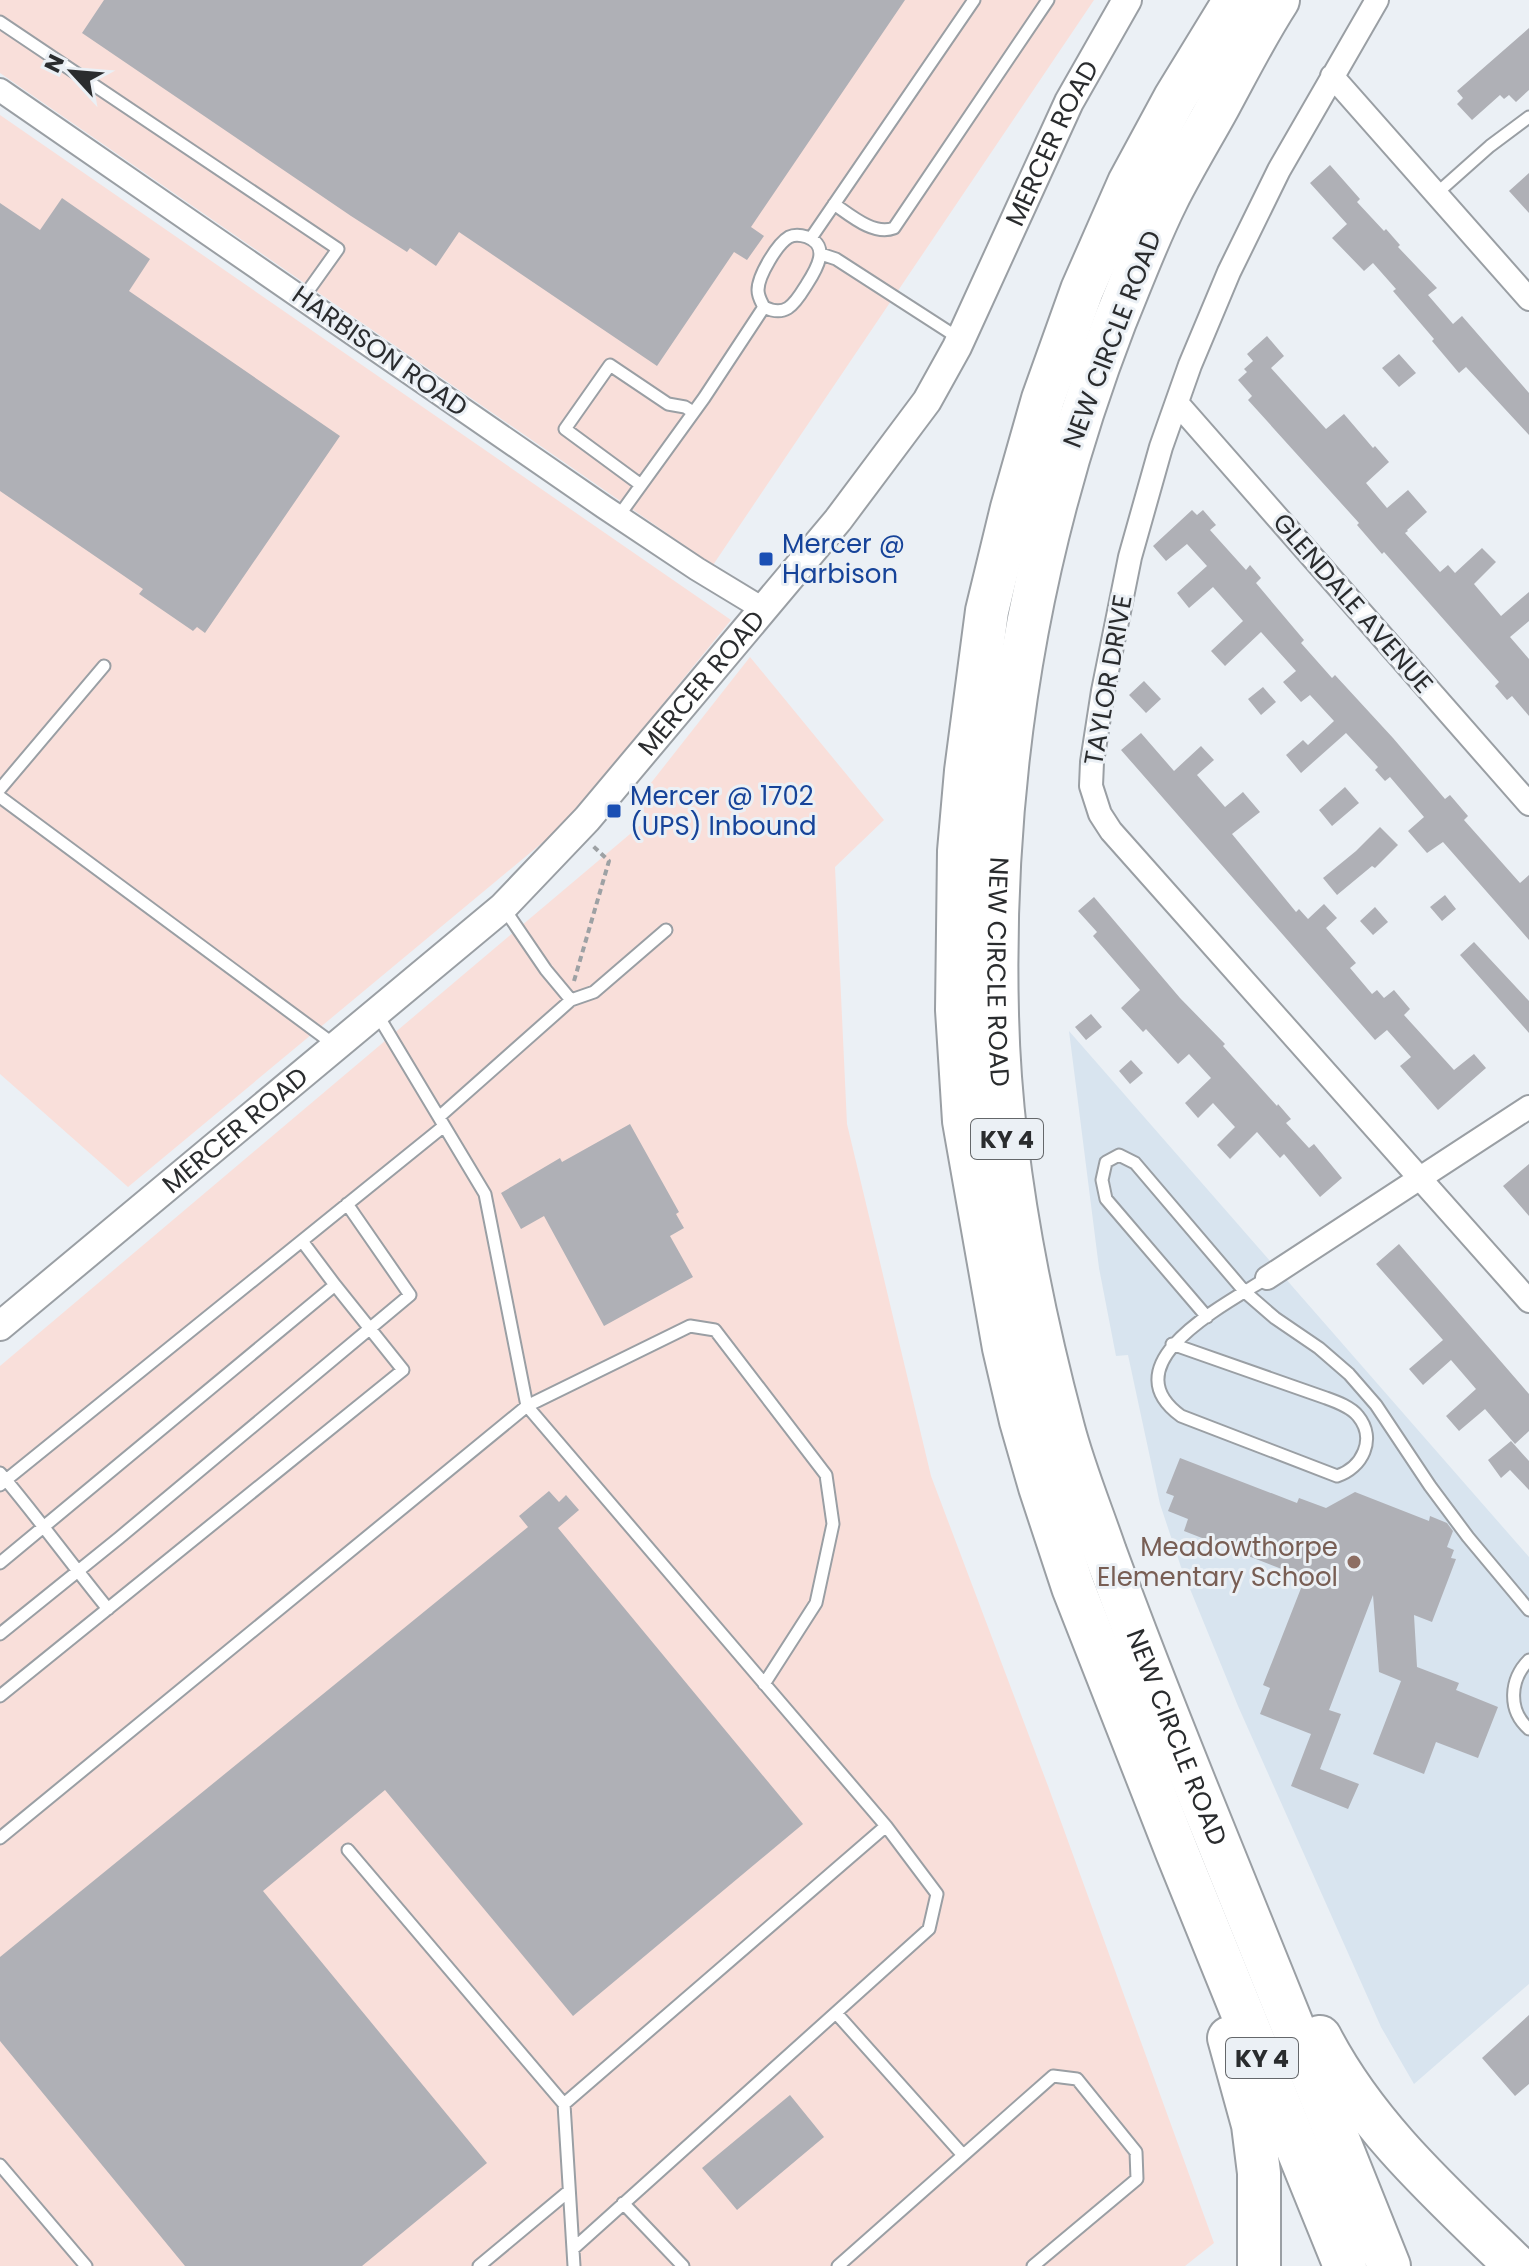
<svg xmlns="http://www.w3.org/2000/svg" width="1529" height="2266" viewBox="0 0 1529 2266" font-family="Poppins,sans-serif">
<style>
.industrial{fill:#f9dfda}
.built{fill:#d8e4ef}
.building{fill:#afb0b6}
.lines{fill:none;stroke-linecap:round;stroke-linejoin:round}
.service-casing{stroke:#9a9fa4;stroke-width:15}
.minor-casing{stroke:#9a9fa4;stroke-width:26}
.tertiary-casing{stroke:#9a9fa4;stroke-width:32}
.motorway-casing{stroke:#9a9fa4;stroke-width:46}
.path{stroke:#9da1a4;stroke-width:4;stroke-dasharray:6 4;stroke-linecap:butt}
.service{stroke:#fff;stroke-width:11}
.minor{stroke:#fff;stroke-width:22}
.tertiary{stroke:#fff;stroke-width:28}
.motorway{stroke:#fff;stroke-width:42}
.transit-dot{fill:#1a4fb4;stroke:#ebf0f5;stroke-width:3}
.education-dot{fill:#8d6e63;stroke:#ebf0f5;stroke-width:3}
.labels{text-anchor:middle;dominant-baseline:central;stroke-width:6;stroke-linejoin:round;paint-order:stroke}
.shield{fill:#ebf0f5;stroke:#64676a;stroke-width:2}
.shield-label{font-size:24px;font-weight:bold;fill:#2a2c2e}
.street-label{font-size:26px;fill:#2a2c2e;stroke:#ebf0f5}
.transit-label{font-size:26px;fill:#164399;stroke:#ebf0f5;text-anchor:start}
.education-label{font-size:26px;fill:#785e54;stroke:#ebf0f5;text-anchor:end}
</style>
<rect width="100%" height="100%" fill="#ebf0f5"/>
<path class="industrial" d="M0 0H1094L713 565 0 73Z
M0 115 731 620 566 823 128 1187 0 1074Z
M750 657 884 820 835 867 847 1124 931 1476 1048 1786 1214 2243 1185 2266H0V1366L649 818 636 802Z"/>
<path class="built" d="M1069 1031 1529 1557V1984L1414 2084 1381 2027 1238 1706 1181 1567 1160 1504 1128 1355 1116 1356 1099 1268Z"/>
<path class="building" d="M104 0H905L751 227 764 236 747 260 734 252 657 366 459 232 436 266 410 248 407 252 351 216 82 33Z
M1529 28V90L1516 102 1509 95 1504 99 1500 95 1472 120 1457 104 1463 98 1457 91Z
M1330 165 1360 199 1357 202 1384 231 1386 229 1400 245 1398 247 1437 288 1428 295 1453 324 1462 316 1529 393V435L1466 367 1459 373 1432 341 1434 339 1393 291 1396 289 1373 263 1364 271 1332 238 1347 224 1310 183Z
M1529 173V213L1509 191Z
M62 198 150 259 129 291 340 436 205 633 197 627 193 631 139 594 143 589 0 491V203L40 230Z
M1267 336 1284 356 1271 368 1326 429 1344 414 1373 448 1375 446 1389 462 1366 483 1387 508 1408 490 1421 505 1427 512 1407 530 1408 531 1405 533 1440 572 1448 565 1455 573 1482 548 1496 562 1474 584 1501 616 1529 592V621L1510 637 1529 659V716L1512 696 1507 700 1495 686 1499 682 1384 552 1382 554 1357 525 1359 523 1248 400 1252 396 1238 380 1247 372 1244 369 1253 361 1247 354Z
M1399 354 1416 373 1399 387 1382 368Z
M1192 510 1197 515 1203 510 1216 525 1210 530 1246 570 1250 565 1261 578 1256 583 1304 640 1301 643 1332 678 1335 675 1393 738 1445 799 1450 795 1468 816 1464 820 1520 883 1529 875V940L1443 842 1427 853 1408 831 1424 817 1390 777 1385 781 1375 770 1378 767 1346 733 1301 773 1286 755 1303 740 1308 745 1334 721 1310 695 1301 702 1283 682 1296 671 1261 632 1225 666 1211 651 1243 621 1213 587 1189 608 1177 593 1207 566 1187 544 1166 561 1153 546Z
M1144 681 1161 699 1146 713 1129 695Z
M1263 687 1276 702 1261 715 1248 699Z
M1141 733 1174 771 1201 746 1214 760 1197 775 1225 807 1243 792 1260 812 1232 834 1296 912 1299 909 1308 919 1324 904 1337 918 1326 928 1356 963 1350 968 1372 994 1377 990 1384 998 1394 990 1410 1009 1404 1015 1454 1070 1474 1054 1486 1068 1438 1110 1400 1066 1411 1057 1387 1030 1375 1040 1368 1032 1121 750Z
M1345 787 1359 803 1332 826 1319 810Z
M1380 827 1398 845 1375 868 1372 866 1337 895 1323 878 1356 851Z
M1445 895 1456 909 1442 921 1430 907Z
M1094 897 1180 998 1225 1044 1223 1046 1277 1106 1278 1104 1291 1119 1286 1123 1309 1148 1314 1144 1342 1178 1320 1197 1284 1154 1280 1158 1257 1132 1230 1159 1217 1145 1235 1127 1213 1103 1198 1118 1185 1103 1211 1078 1189 1054 1178 1064 1146 1029 1143 1032 1121 1008 1140 990 1093 936 1097 932 1078 911Z
M1375 907 1388 922 1373 935 1360 921Z
M1474 942 1529 1001V1033L1460 955Z
M1091 1014 1102 1027 1086 1040 1075 1027Z
M1131 1060 1143 1073 1130 1084 1119 1071Z
M630 1124 679 1212 676 1214 684 1228 670 1236 693 1277 604 1326 544 1216 521 1229 501 1193 560 1158 562 1162Z
M1529 1164V1216L1503 1186Z
M1399 1244 1529 1394V1431L1515 1444 1485 1409 1459 1431 1446 1416 1476 1389 1451 1360 1423 1385 1409 1369 1443 1340 1376 1264Z
M1511 1441 1529 1461V1490L1510 1470 1501 1478 1488 1460Z
M1180 1458 1297 1503 1299 1498 1326 1508 1355 1492 1429 1521 1430 1516 1447 1523 1453 1531 1447 1547 1454 1550 1451 1558 1456 1559 1432 1622 1414 1615 1417 1667 1459 1683 1456 1690 1498 1707 1478 1758 1436 1742 1424 1774 1373 1754 1401 1681 1379 1672 1373 1595 1329 1710 1341 1714 1320 1769 1359 1784 1348 1809 1291 1786 1311 1734 1260 1714 1270 1688 1263 1685 1305 1578 1184 1531 1188 1519 1168 1511 1174 1496 1166 1493Z
M549 1491 559 1502 566 1495 579 1510 558 1528 803 1824 573 2016 385 1790 263 1891 487 2163 362 2266H185L0 2041V1957L528 1527 519 1516Z
M1529 2015V2084L1515 2096 1482 2058Z
M790 2095 824 2137 737 2210 702 2168Z"/>
<g class="lines">
<defs>
<path id="service" d="M0 22 338 249 303 298
M1436 194 1490 146 1529 117
M834 204C850 215 874 236 894 228L1048 0
M811 238 974 0
M821 254 836 259 960 339
M641 485 565 429 610 365 668 404 685 407 693 412
M618 517 704 398 764 307C761 301 758 297 758 290 758 276 777 244 789 237 795 234 801 235 807 237 831 246 816 270 807 284 802 292 796 303 788 308 780 313 772 311 764 307
M0 789 104 666
M0 797 336 1046
M503 907 546 970 571 1000
M377 1014 485 1194 527 1406 690 1326 715 1330 826 1475 833 1524 816 1603 764 1684
M439 1117 571 1000 594 992 666 930
M1207 1317 1106 1199 1102 1180 1106 1162 1119 1155 1135 1163 1245 1292 1275 1318 1319 1348 1349 1374 1376 1405 1430 1486 1468 1537 1529 1610
M1172 1344 1326 1398C1337 1402 1351 1407 1358 1416 1377 1439 1362 1468 1337 1476L1181 1416C1108 1363 1228 1303 1267 1278
M0 1473 6 1480 444 1126
M0 1485 6 1480C41 1522 73 1566 108 1609
M0 1563 335 1285 302 1241
M0 1634 119 1538 410 1295 347 1204
M1529 1660C1510 1679 1507 1710 1529 1729
M0 1696 403 1370 335 1285
M0 1838 527 1406 886 1826 564 2104 574 2266
M348 1850 564 2104
M836 2013 962 2154
M0 2165 86 2266
M623 2203 683 2266
M573 2249 929 1929 937 1894 886 1826
M479 2266 569 2191
M838 2266 1053 2076 1077 2079 1136 2152 1137 2179 1033 2266"/>
<path id="minor" d="M1377 0 1279 170 1229 272 1190 365 1161 447 1130 557 1103 691 1092 762 1091 786 1100 814 1111 831 1529 1301
M1332 76 1529 299
M0 90 604 507 697 569 763 609
M1177 403 1529 804
M1267 1278 1529 1107"/>
<g id="tertiary">
<path id="s1" d="M0 1326 503 907 587 819 838 520 927 401 957 347 1069 102 1127 0"/>
</g>
<g id="motorway">
<path d="M1235 0 1175 98 1129 183 1082 290 1043 399 1012 508 987 611 966 771 959 851 957 1010 964 1121 1004 1348 1021 1421 1040 1487 1073 1587 1177 1852 1345 2266"/>
<path id="s2" d="M1278 0C1256 34 1238 70 1219 105 1202 136 1183 167 1167 199 1147 239 1132 280 1115 321 1029 543 991 775 997 1014 1000 1153 1027 1293 1063 1428 1074 1470 1091 1511 1105 1552 1134 1631 1165 1710 1196 1787 1261 1947 1325 2106 1389 2266"/>
<path d="M1320 2037C1367 2128 1443 2195 1516 2266"/>
<path d="M1229 2038 1253 2125 1259 2173V2266"/>
</g>
</defs>
<use href="#service" class="service-casing"/>
<use href="#minor" class="minor-casing"/>
<use href="#tertiary" class="tertiary-casing"/>
<use href="#motorway" class="motorway-casing"/>
<path class="path" d="M574 981 609 861 593 846"/>
<use href="#service" class="service"/>
<use href="#minor" class="minor"/>
<use href="#tertiary" class="tertiary"/>
<use href="#motorway" class="motorway"/>
</g>
<g class="transit-dot">
<rect x="758" y="551" width="16" height="16" rx="4"/>
<rect x="606" y="803" width="16" height="16" rx="4"/>
</g>
<circle class="education-dot" cx="1354" cy="1562" r="8"/>
<g class="labels">
<g class="shield">
<rect x="971" y="1119" width="72" height="40" rx="6"/>
<rect x="1226" y="2038" width="72" height="40" rx="6"/>
</g>
<g class="shield-label">
<text x="1007" y="1139">KY 4</text>
<text x="1262" y="2058">KY 4</text>
</g>
<g class="street-label">
<text stroke="none"><textPath href="#s1" startOffset="1602">MERCER ROAD</textPath></text>
<text transform="translate(1112 339) rotate(-69)">NEW CIRCLE ROAD</text>
<text transform="translate(380 351) rotate(35)">HARBISON ROAD</text>
<text transform="translate(1353 603) rotate(49)">GLENDALE AVENUE</text>
<text transform="translate(1108 680) rotate(-80)">TAYLOR DRIVE</text>
<text stroke="none"><textPath href="#s1" startOffset="954">MERCER ROAD</textPath></text>
<text stroke="none"><textPath href="#s2" startOffset="1026">NEW CIRCLE ROAD</textPath></text>
<text stroke="none"><textPath href="#s1" startOffset="306">MERCER ROAD</textPath></text>
<text stroke="none"><textPath href="#s2" startOffset="1818">NEW CIRCLE ROAD</textPath></text>
</g>
<g class="transit-label">
<text x="782" y="544">Mercer @<tspan x="782" dy="30">Harbison</tspan></text>
<text x="630" y="796">Mercer @ 1702<tspan x="630" dy="30">(UPS) Inbound</tspan></text>
</g>
<g class="education-label">
<text x="1338" y="1547">Meadowthorpe<tspan x="1338" dy="30">Elementary School</tspan></text>
</g>
</g>
<g transform="translate(72 72) rotate(296)" stroke="#ebf0f5" stroke-width="6" paint-order="stroke">
<path d="M0-6L14 30L0 20L-14 30Z" fill="#2a2c2e"/>
<text y="-12" font-size="22" font-weight="bold" text-anchor="middle" fill="#2a2c2e">N</text>
</g>
</svg>
